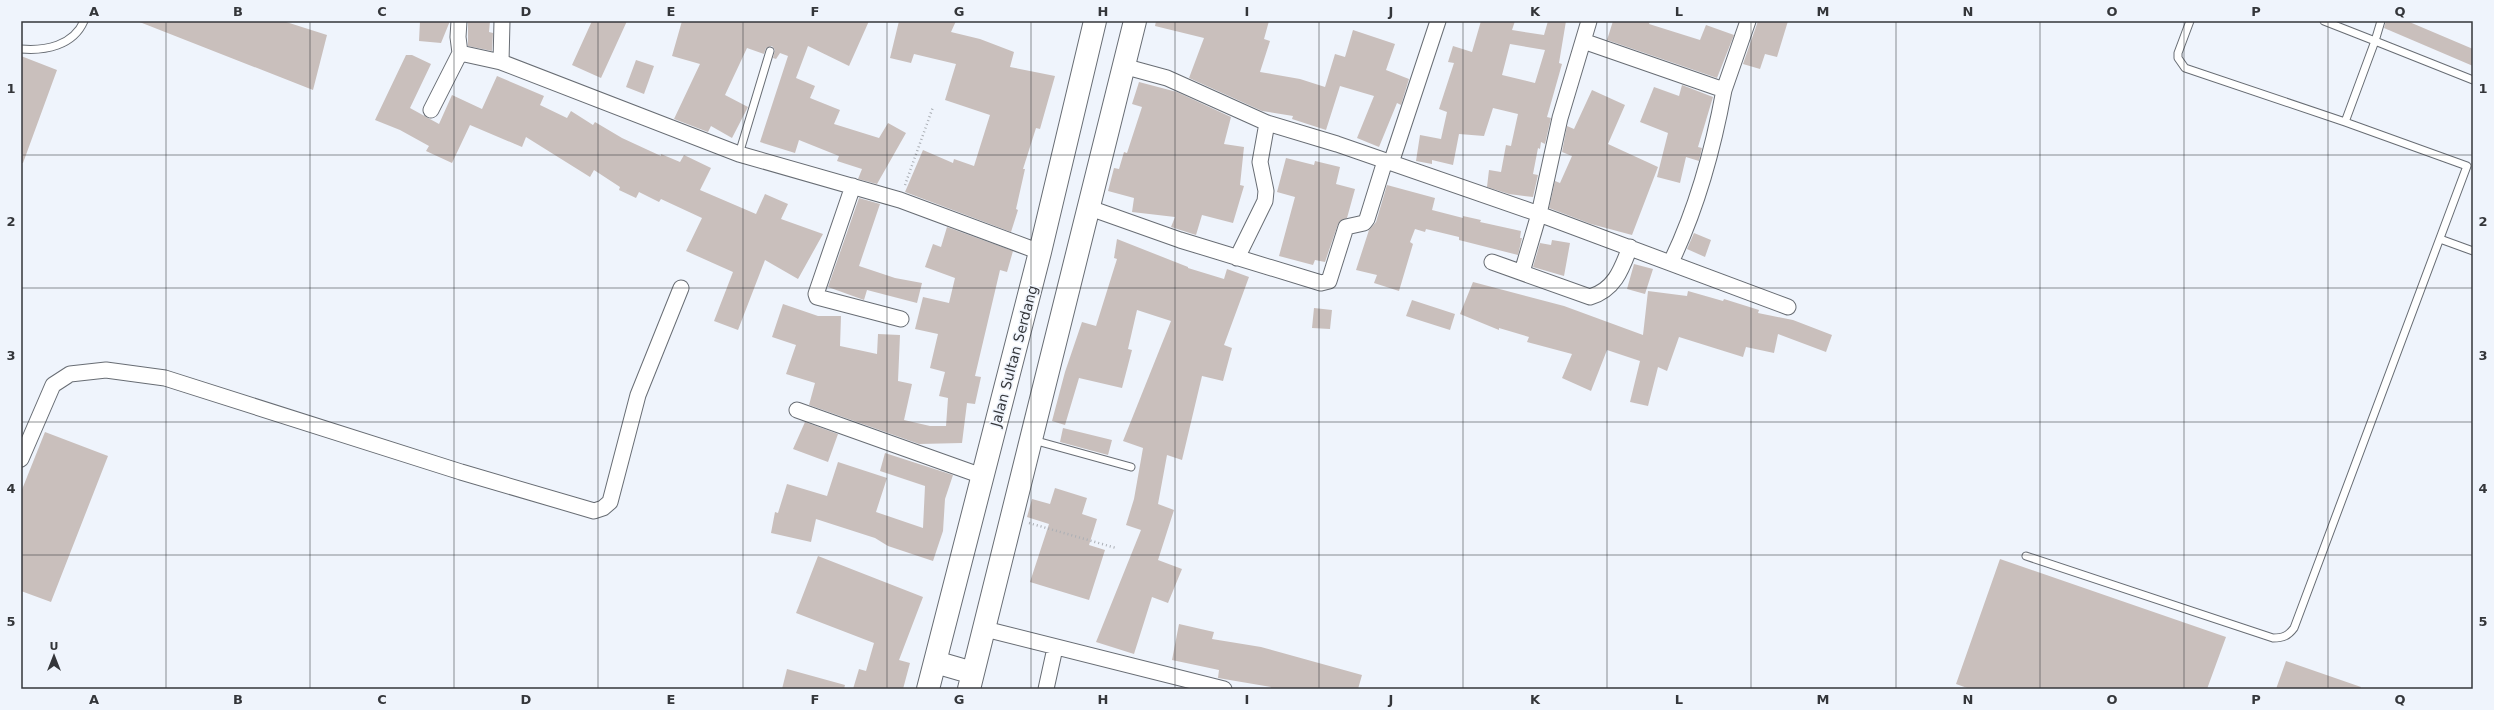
<svg xmlns="http://www.w3.org/2000/svg" width="2494" height="710" viewBox="0 0 2494 710" font-family="'DejaVu Sans',sans-serif">
<style>
.building{fill:#c9bfbc;fill-rule:evenodd}
.lines{fill:none;stroke-linecap:round;stroke-linejoin:round}
.lane-casing{stroke:#686d74;stroke-width:9}
.street-casing{stroke:#686d74;stroke-width:17}
.highway-casing{stroke:#686d74;stroke-width:24}
.path{stroke:#abafb5;stroke-width:2.5;stroke-dasharray:1 3;stroke-linecap:butt}
.lane{stroke:#fff;stroke-width:7}
.street{stroke:#fff;stroke-width:15}
.highway{stroke:#fff;stroke-width:22}
.grid{fill:none;stroke:#34363a;stroke-width:1;stroke-opacity:0.55}
.labels{text-anchor:middle;dominant-baseline:central;stroke-width:3;stroke-linejoin:round;paint-order:stroke}
.street-label{font-size:14px;fill:#34363a;stroke:#eff4fc}
.neatline{fill:none;stroke:#34363a;stroke-width:1.5}
.grid-label{font-size:13px;text-anchor:middle;font-weight:bold;fill:#34363a}
</style>
<rect width="100%" height="100%" fill="#eff4fc"/>
<path class="building" d="M137 21H283L327 35 313 90Z
M420 21H450L441 43 419 41Z
M468 21H490L489 32 493 33 492 51 468 46Z
M592 21H627L601 78 572 65Z
M682 21H869L849 66 808 46 796 78 815 86 810 98 840 110 834 124 879 138 888 123 906 133 877 184 858 179 862 169 837 161 839 156 799 140 795 153 760 142 788 56 780 53 776 59 773 58 775 50 772 46 766 48 764 54 747 48 725 95 748 107 732 138 711 126 708 132 674 119 700 64 672 56Z
M899 21H956L951 32 980 39 1014 52 1010 67 1055 76 1040 129 1036 128 1023 169H1025L1016 209 1018 210 1011 232 905 192 923 150 953 163 954 159 974 166 990 115 945 100 956 64 914 54 911 63 890 58Z
M1156 21H1269L1264 39 1270 41 1260 72 1300 79 1325 87 1335 54 1345 57 1353 30 1395 44 1386 70 1409 79 1401 105 1397 103 1379 147 1357 138 1374 96 1340 86 1326 130 1292 119 1293 116 1262 111 1189 78 1204 38 1155 26Z
M1481 21H1515L1512 30 1544 35 1548 21H1566L1559 63 1562 64 1547 117 1551 118 1545 144 1541 142 1540 149 1538 148 1533 174 1538 175 1533 197 1509 194 1487 187 1489 170 1501 172 1506 145 1511 146 1518 114 1493 108 1484 136 1459 134 1453 165 1432 160V164L1416 161 1420 135 1441 139 1447 112 1439 109 1454 63 1448 62 1453 46 1472 52ZM1510 44 1545 50 1535 83 1502 75Z
M1613 21H1650L1649 24 1700 40 1706 25 1734 35 1717 78 1607 40Z
M1758 21H1788L1777 57 1765 54 1760 69 1743 64Z
M2386 21H2407L2473 49V66L2384 28Z
M406 55H412L431 64 410 108 439 124 452 95 482 109 497 76 544 96 540 105 567 118 571 111 593 125 595 122 622 138 661 156V154L680 162 684 155 711 168 700 190 756 214 765 194 788 204 781 219 823 234 798 279 765 260 738 330 714 321 733 272 686 251 702 218 661 199 659 202 639 192 636 198 619 190 620 187 594 170 590 177 526 137 522 147 470 125 452 163 426 151 429 146 400 130 375 120Z
M21 56 57 70 23 163H21Z
M636 60 654 66 644 94 626 87Z
M1139 82 1177 92 1231 117 1224 144 1244 147 1240 185 1244 186 1233 223 1202 215 1196 235 1171 227 1175 217 1132 212 1134 198 1108 191 1114 168 1119 169 1124 152 1127 153 1142 107 1132 104Z
M1682 85 1713 97 1698 147 1702 148 1699 161 1686 157 1680 183 1657 177 1668 133 1640 122 1654 87 1679 96Z
M1592 90 1625 105 1608 144 1658 167 1632 235 1591 224 1549 208 1555 181 1560 183 1572 156 1562 152 1567 126 1574 129Z
M1286 158 1314 165 1315 161 1340 167 1336 184 1355 189 1347 218 1338 224 1325 262 1315 260 1313 265 1279 256 1295 197 1277 192Z
M1387 185 1435 198 1432 210 1463 218V216L1481 220 1480 222 1521 231 1520 238H1522L1518 255 1459 240V237L1426 229 1425 232 1415 229 1410 242 1413 244 1399 291 1374 283 1377 275 1356 270 1369 230 1376 222Z
M859 198 880 204 859 266 895 278 922 283 917 303 867 290 864 300 828 287Z
M947 227 1013 251 1007 272 1000 270 975 376 981 377 975 404 967 403 962 443 919 444 809 405 815 383 786 374 796 345 772 337 783 304 818 316H841L840 346 877 354 878 334 900 335 898 381 912 384 904 420 930 426H946L948 398 939 396 945 372 930 368 938 334 915 329 923 297 949 303 955 278 925 267 933 244 941 247Z
M1694 233 1711 240 1705 257 1687 249Z
M1117 239 1188 267V268L1224 279 1227 269 1249 277 1224 345 1232 348 1223 381 1202 376 1182 460 1167 455 1158 504 1174 510 1158 560 1182 569 1168 603 1152 597 1134 654 1096 642 1141 530 1126 525 1134 499 1143 448 1123 441 1171 321 1137 310 1128 349 1132 350 1122 388 1079 378 1065 425 1052 421 1065 372 1082 322 1096 326 1117 259 1114 258Z
M1552 240 1570 243 1564 276 1533 267 1540 243 1551 245Z
M1634 264 1653 269 1645 294 1627 289Z
M1473 282 1564 306 1643 335 1648 291 1687 296 1688 291 1723 301 1724 299 1759 310 1758 313 1793 320 1832 335 1826 352 1778 334 1774 353 1746 347 1743 357 1679 337 1667 371 1658 367 1648 406 1630 402 1640 361 1607 350 1591 391 1562 378 1572 354 1527 342 1529 337 1499 328V330L1460 314Z
M1412 300 1455 314 1450 330 1406 316Z
M1314 308 1332 310 1330 329 1312 328Z
M805 422 838 434 828 462 793 449Z
M1063 428 1112 440 1108 455 1060 442Z
M45 432 108 456 51 602 21 591V492Z
M885 453 953 475 945 499 943 531 933 561 888 546 875 538 816 519 811 542 771 533 775 512 778 513 787 484 827 496 838 462 887 478 876 512 923 528 925 486 880 471Z
M1055 488 1087 498 1082 514 1097 519 1089 545 1105 550 1089 600 1030 582 1049 524 1027 517 1032 499 1050 504Z
M818 556 923 597 899 660 910 663 903 689H853L859 669 866 671 874 643 796 613Z
M2000 559 2226 637 2207 689H1970L1956 684Z
M1179 624 1214 632 1212 639 1261 647 1362 675 1358 689H1270L1271 687 1218 678 1219 670 1172 660Z
M2286 661 2361 687V689H2276Z
M787 669 845 685 844 689H782Z"/>
<g class="lines">
<defs>
<path id="lane" d="M2324 21 2375 41 2381 21
M21 49C45 51 73 46 84 21
M2345 122 2375 41 2473 80
M739 154 770 51
M2440 239 2473 251
M1033 440 1131 467
M2026 556 2273 638C2283 638 2288 636 2294 628L2467 166 2345 122 2185 68 2178 58V53L2190 21"/>
<path id="street" d="M459 21 458 37 460 53
M1583 41 1724 90 1748 21
M501 62 502 21
M1123 66 1167 78 1267 123 1337 144 1539 214 1788 307
M431 110 460 53 501 62 739 154 900 200 1040 252
M1391 163 1438 21
M853 186 816 294 817 297 901 319
M1087 207 1180 240 1321 283 1329 281 1346 227 1364 223 1367 219 1385 161
M1237 258 1265 201 1266 191 1260 162 1267 123
M1492 262 1590 297C1615 290 1622 268 1630 247
M1671 262C1698 206 1713 150 1724 90
M1522 272 1539 214 1560 118 1589 21
M797 410 982 476
M21 459 53 385 70 374 106 370 165 378 461 472 594 511 603 508 610 502 638 395 681 288
M985 629 1224 689
M1046 689 1055 648"/>
<path id="highway" d="M935 662 973 673
M928 689 1040 252 1095 21
M969 689 1135 21"/>
</defs>
<use href="#lane" class="lane-casing"/>
<use href="#street" class="street-casing"/>
<use href="#highway" class="highway-casing"/>
<path class="path" d="M905 185 933 107
M1029 523 1116 548"/>
<use href="#lane" class="lane"/>
<use href="#street" class="street"/>
<use href="#highway" class="highway"/>
</g>
<path class="grid" d="M166 21V689M310 21V689M454 21V689M598 21V689M743 21V689M887 21V689M1031 21V689M1175 21V689M1319 21V689M1463 21V689M1607 21V689M1751 21V689M1896 21V689M2040 21V689M2184 21V689M2328 21V689M21 155H2473M21 288H2473M21 422H2473M21 555H2473"/>
<g class="labels">
<g class="street-label">
<text transform="translate(1014 356) rotate(-75)">Jalan Sultan Serdang</text>
</g>
</g>
<rect width="2494" height="710" fill="none" stroke="#eff4fc" stroke-width="44"/>
<g transform="translate(54 656)" stroke="#eff4fc" stroke-width="3" paint-order="stroke">
<path d="M0-3L7 15L0 10L-7 15Z" fill="#34363a"/>
<text y="-6" font-size="11" font-weight="bold" text-anchor="middle" fill="#34363a">U</text>
</g>
<rect x="22" y="22" width="2450" height="666" class="neatline"/>
<g class="grid-label">
<text x="94" y="16">A</text>
<text x="238" y="16">B</text>
<text x="382" y="16">C</text>
<text x="526" y="16">D</text>
<text x="671" y="16">E</text>
<text x="815" y="16">F</text>
<text x="959" y="16">G</text>
<text x="1103" y="16">H</text>
<text x="1247" y="16">I</text>
<text x="1391" y="16">J</text>
<text x="1535" y="16">K</text>
<text x="1679" y="16">L</text>
<text x="1823" y="16">M</text>
<text x="1968" y="16">N</text>
<text x="2112" y="16">O</text>
<text x="2256" y="16">P</text>
<text x="2400" y="16">Q</text>
<text x="11" y="93">1</text>
<text x="2483" y="93">1</text>
<text x="11" y="226">2</text>
<text x="2483" y="226">2</text>
<text x="11" y="360">3</text>
<text x="2483" y="360">3</text>
<text x="11" y="493">4</text>
<text x="2483" y="493">4</text>
<text x="11" y="626">5</text>
<text x="2483" y="626">5</text>
<text x="94" y="704">A</text>
<text x="238" y="704">B</text>
<text x="382" y="704">C</text>
<text x="526" y="704">D</text>
<text x="671" y="704">E</text>
<text x="815" y="704">F</text>
<text x="959" y="704">G</text>
<text x="1103" y="704">H</text>
<text x="1247" y="704">I</text>
<text x="1391" y="704">J</text>
<text x="1535" y="704">K</text>
<text x="1679" y="704">L</text>
<text x="1823" y="704">M</text>
<text x="1968" y="704">N</text>
<text x="2112" y="704">O</text>
<text x="2256" y="704">P</text>
<text x="2400" y="704">Q</text>
</g>
</svg>
